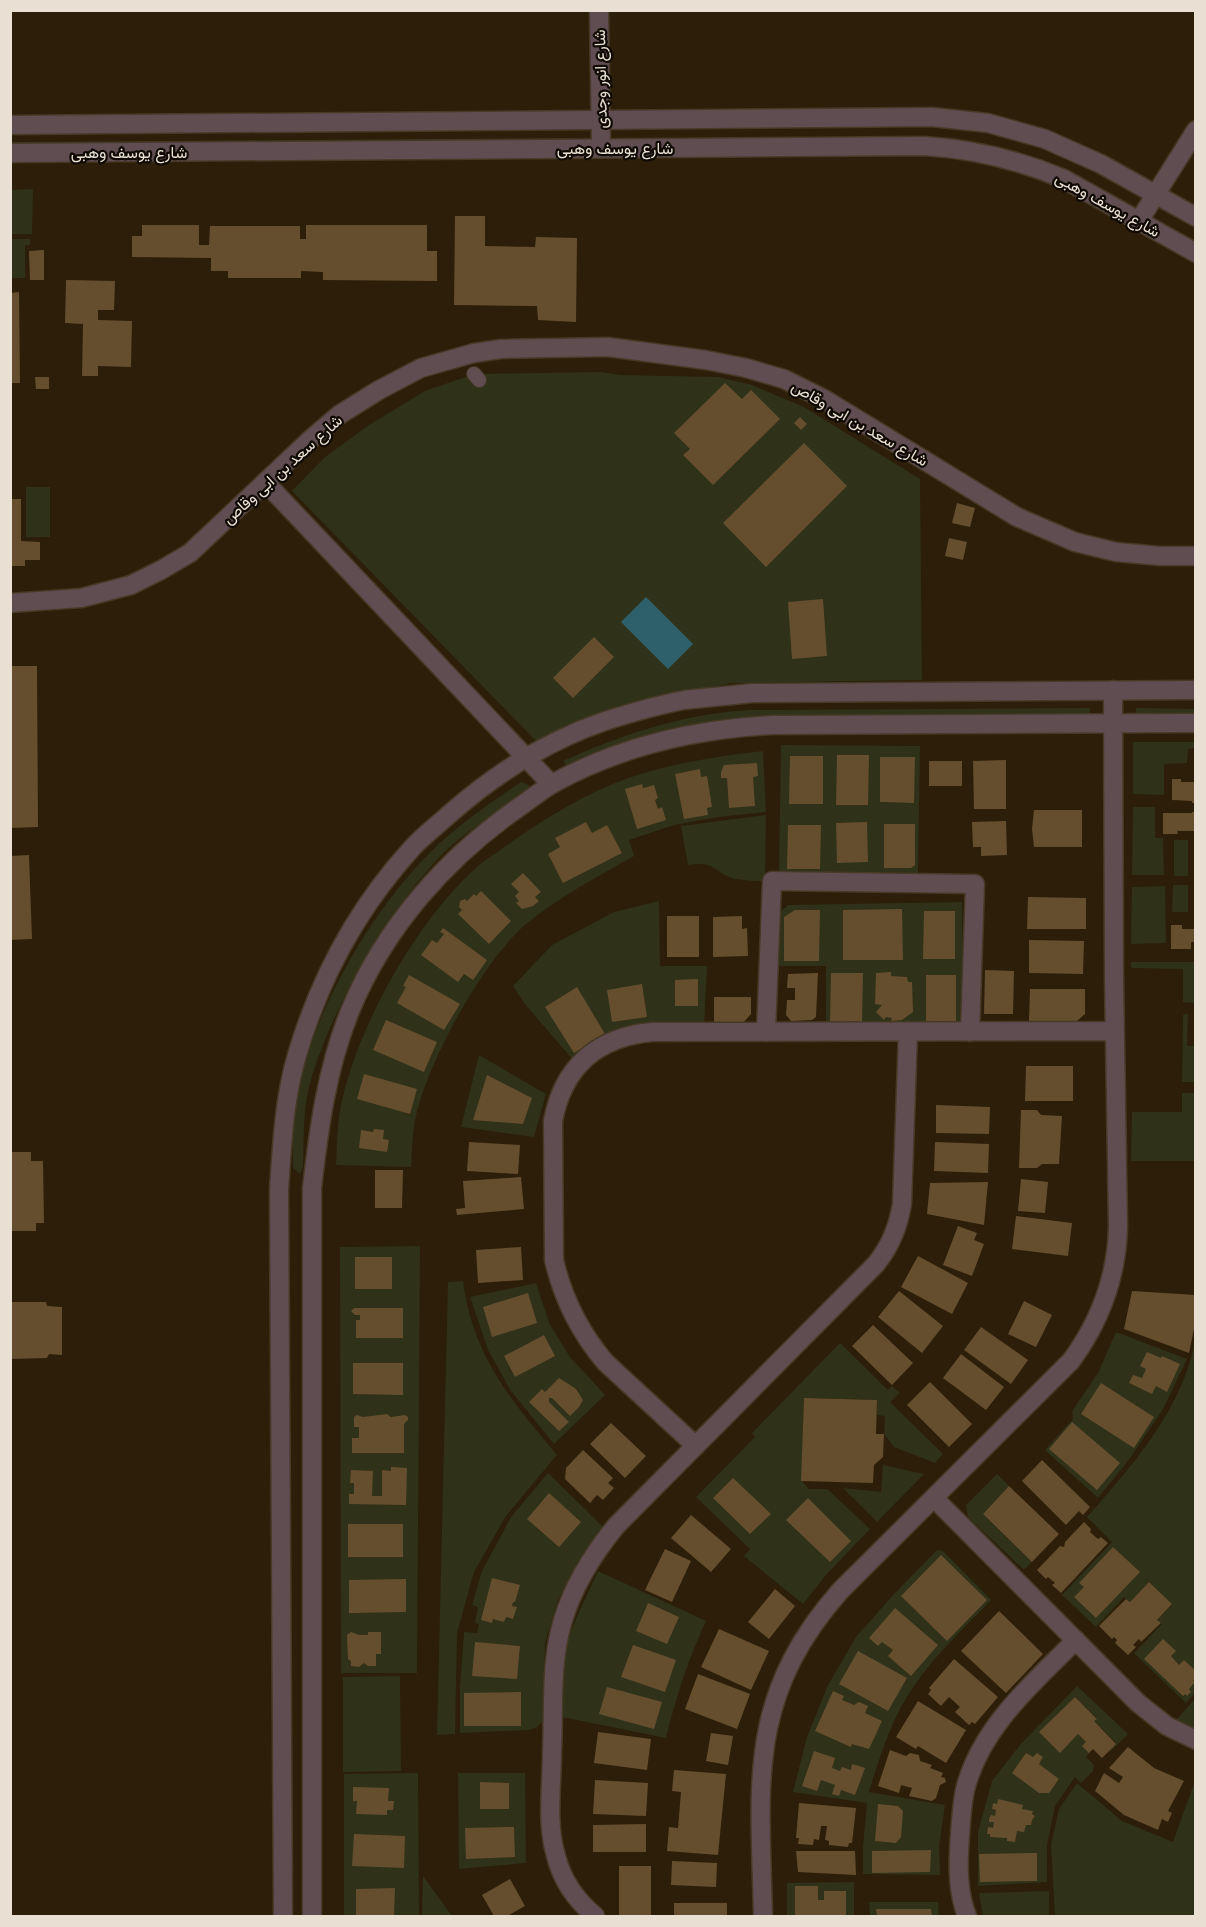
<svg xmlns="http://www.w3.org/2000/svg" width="1206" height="1927" viewBox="0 0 1206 1927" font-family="Lora,Vazirmatn,serif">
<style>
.green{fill:#2f3119}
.water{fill:#2d606a}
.building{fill:#654e2e}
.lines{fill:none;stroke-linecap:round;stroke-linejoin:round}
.pedestrian-casing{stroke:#463925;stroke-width:16}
.minor-casing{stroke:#463925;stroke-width:21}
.tertiary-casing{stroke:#463925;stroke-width:21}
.pedestrian{stroke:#604d51;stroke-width:14}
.minor{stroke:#604d51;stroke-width:18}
.tertiary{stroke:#604d51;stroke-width:18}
.labels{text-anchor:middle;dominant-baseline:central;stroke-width:4.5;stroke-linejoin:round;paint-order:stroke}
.street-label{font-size:16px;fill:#e9dfd2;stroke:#0f0903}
</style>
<rect width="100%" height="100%" fill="#2c1e09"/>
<path class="green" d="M573 138 557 151 11 153 10 142Z
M33 189 32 234H11V190Z
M11 239H30V245H25V278H11Z
M601 372 620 375 718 377 752 385 804 407 920 479 922 680 733 683 669 694 613 709 571 724 537 742 292 491 325 457 369 425 425 391 474 374Z
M26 487H50V537H26Z
M1090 708 1089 716 727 719 659 732 614 745 569 768 563 761C623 734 683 714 749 710Z
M1136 708 1195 709V716H1136Z
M1133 742H1195V748L1188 749 1187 763 1164 764V795L1133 794Z
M781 745 920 746 918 873 779 872Z
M763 751 766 812 718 817 674 825 629 840 634 856C597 877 559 897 526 924 482 962 423 1069 414 1126 412 1140 412 1154 411 1167L336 1165C337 1147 337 1128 340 1110 355 1030 416 921 477 867 484 860 494 855 503 848 535 825 571 802 608 786 657 765 711 757 763 751Z
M521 782 529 785 530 792C503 809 475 825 451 846 395 897 321 1023 307 1097 303 1120 304 1143 303 1166L300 1174 293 1168C293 1149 292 1129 294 1109 308 1018 373 904 441 842 466 819 493 801 521 782Z
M1133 807H1155V838H1163L1164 875H1132Z
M766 815 765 881C756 881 746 881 736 879 714 874 718 860 688 865L681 826Z
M1174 840H1188V876H1174Z
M1173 885H1188V912H1172Z
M1165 886 1166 943 1131 944 1132 887Z
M659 901 660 966H707L704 1028 659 1029 574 1061 524 1003 513 986 552 945 614 912Z
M962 902 963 1028 826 1029V966H778L779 913 788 905Z
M1131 962H1195V1003L1183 1002V969L1131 968Z
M1188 1014 1187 1046H1195V1082H1182L1183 1015Z
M479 1055 546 1094 534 1137 461 1127Z
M1182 1093H1195V1161H1131L1132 1112H1182Z
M420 1246 417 1673H341L340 1247Z
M463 1281C473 1356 510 1399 557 1455L506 1516 474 1572 457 1633 455 1734 437 1735 448 1282Z
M536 1283 550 1325 570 1357 605 1395 554 1444 511 1391 488 1350 470 1297Z
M1116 1332 1187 1359 1163 1409 1128 1461 1098 1498 1045 1450 1073 1419 1072 1411 1098 1373Z
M1195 1342V1693L1186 1703 1134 1653 1162 1624 1157 1620 1172 1605 1149 1582 1130 1602 1124 1597 1096 1627 1062 1595 1112 1542 1087 1517C1132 1466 1181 1411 1195 1342Z
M840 1343 888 1390 892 1386 900 1393 890 1402 943 1454 935 1463 894 1447 884 1434 885 1416 877 1415V1400L804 1398 802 1481 809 1489H827L870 1529 826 1575 803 1604 744 1556 750 1549 696 1497 755 1437 752 1433Z
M883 1465 924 1474 877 1522 843 1488 881 1492Z
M548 1473 606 1530 577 1563 558 1600 545 1643 543 1721 536 1728 528 1730 460 1733V1687L464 1632 477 1633 479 1624 475 1623 478 1607 472 1605 482 1571 511 1517Z
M997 1474 1009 1486 983 1514 1032 1562 1024 1570 968 1517 966 1505Z
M937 1550 943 1551 991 1600C965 1627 936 1654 914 1686 892 1717 880 1756 869 1792L945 1805 939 1846 940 1875 863 1874V1846L867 1803 793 1792 807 1737 828 1685 856 1637 893 1595Z
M598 1571 706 1621C688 1660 676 1697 666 1738L562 1717C563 1692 562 1666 568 1641 575 1617 588 1594 598 1571Z
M400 1676 401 1771 343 1772V1677Z
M1077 1686 1128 1734 1110 1752 1109 1751 1116 1743 1094 1721 1097 1718 1075 1697 1040 1732 1060 1752 1078 1734 1086 1742 1089 1753 1086 1757 1094 1765 1093 1771 1081 1783 1075 1777 1055 1806 1047 1845V1882L978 1886V1832L992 1781 1020 1745Z
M1195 1699V1733L1177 1719Z
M418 1773 419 1916H344V1774Z
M458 1773H525L526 1863 459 1869Z
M1195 1781V1916H1055L1051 1845 1059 1809 1077 1783 1122 1821 1173 1842Z
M423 1876 452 1916H422Z
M854 1882V1916H787V1883Z
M1049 1891V1916H983L979 1893Z
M869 1902H938L939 1916H870Z"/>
<path class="water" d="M646 597 693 644 668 669 621 622Z"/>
<path class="building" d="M455 216H485V246L535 247 536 237 577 238 576 322 538 320 537 306 454 305Z
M142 225H199V245H209L210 226H300V239H306V225H427V251H437V281L323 280V272L301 271V278H228V271H211V258L132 257V236H142Z
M44 250V280H30L29 251Z
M66 280 115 281 114 310H98V320L132 321 131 367 98 366V376H82L83 324 65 323Z
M19 292 20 383H10V293Z
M35 377H49V389H36Z
M725 383 742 399 751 390 780 419 713 485 683 455 690 449 674 433Z
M800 417 807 424 801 430 794 423Z
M804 443 847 486 766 567 723 523Z
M10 499H21V541L40 542V560H25V566H10Z
M957 503 975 508 970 527 952 523Z
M949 538 967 542 963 560 945 556Z
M823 599 827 656 792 659 788 602Z
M594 637 614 657 573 698 553 678Z
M10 666H37L38 827 10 828Z
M837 755H869L868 805H836Z
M790 756H823V804H789Z
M880 757H915L914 803 880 802Z
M1006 760V809H974L973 761Z
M929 761H962V786H929Z
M757 763 758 776 753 777 755 806 729 808 727 778H721V772L724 765Z
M700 769 701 777 707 776 712 807 707 808 708 815 684 819 675 774Z
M1172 779H1181V782H1196V803H1192V801L1172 800Z
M642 784 643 788 654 785 658 798 655 800 658 809 662 807 666 820 637 829 625 789Z
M1034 810H1082V847H1034L1032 829Z
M1192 812H1196V831H1177L1178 834H1163V813H1192Z
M1006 821 1007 855 981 856V847H973L972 822Z
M586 822 592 833 607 825 622 853 563 883 548 854 560 847 555 838Z
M867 822 868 862 837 863 836 823Z
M884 824H915V865L911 868H884Z
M788 825H821L820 869H787Z
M29 855 32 939 10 940V856Z
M523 873 541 892 535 897 539 901 533 906 522 909 516 903 519 901 515 896 519 892 511 884Z
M481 891 511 921 489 944 458 914 462 910 459 907 460 901 465 899 467 901 474 894 476 896Z
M1028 897 1086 898V929H1027Z
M902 909 903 960H843V910Z
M795 910H820L819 961H784V917Z
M924 911H955V959H923Z
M667 916H699V957H667Z
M742 916V929L747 928 748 956 713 957V917Z
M1171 925H1182V929H1196V942H1191V949H1171Z
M443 928 487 960 473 980 464 974 458 982 421 955 432 940 437 943 444 934 440 932Z
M1029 940 1084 941 1083 974 1029 973Z
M985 970 1014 971 1013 1014H984Z
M891 972V976L907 977 908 982H912L913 1012 902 1020 891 1021 892 1018 886 1017 884 1020 876 1012 882 1005 875 1004 876 973Z
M818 973 816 1017 812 1020 791 1021 786 1015 787 1000H795V988H787L788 974Z
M831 973H863L862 1023 830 1022Z
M409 975 460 1004 444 1030 397 1003 406 987 403 986Z
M926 975H956V1021H926Z
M698 979V1006H675V980Z
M642 984 647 1017 612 1022 607 990Z
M577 987 605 1034 574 1053 545 1007Z
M1030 989H1085V1014L1077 1021H1029Z
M714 997H751V1014L743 1023H714Z
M386 1020 437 1042 424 1072 373 1050Z
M1026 1066H1073V1101H1025Z
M364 1074 417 1089 410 1114 357 1099Z
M487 1075 532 1098 523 1124 473 1120Z
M936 1105 990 1107 989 1134 936 1133Z
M1021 1110H1037L1041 1115 1062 1116 1059 1164H1042L1037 1168H1019Z
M374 1129 384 1130 383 1139 389 1140 387 1152 359 1148 361 1130 373 1132Z
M469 1142 520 1145 518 1174 467 1171Z
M935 1142 989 1144 988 1173 934 1171Z
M10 1152H31V1161H43L44 1223H36V1231H10Z
M375 1170H403L402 1208H375Z
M521 1177 524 1209 457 1215 456 1209 465 1208 463 1181Z
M1021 1179 1048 1182 1045 1213 1018 1211Z
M988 1182 984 1225 927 1214 930 1183Z
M1016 1216 1072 1223 1068 1256 1012 1249Z
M958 1226 977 1233 974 1240 984 1244 972 1276 943 1265Z
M521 1247 523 1280 478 1283 476 1250Z
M918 1256 968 1283 952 1314 901 1287Z
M355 1257H392V1289H355Z
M899 1291 943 1326 922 1353 878 1317Z
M1132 1291 1196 1295V1319L1189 1353 1124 1329Z
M528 1293 537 1323 492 1337 483 1307Z
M1024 1301 1052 1315 1036 1347 1008 1334Z
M10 1302H46L47 1306 62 1307V1355L49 1354 47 1358 10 1359Z
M354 1308H403V1338H356V1320H360V1315H355L351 1311Z
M873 1325 913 1363 892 1385 852 1346Z
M981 1327 1028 1360 1011 1384 964 1350Z
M544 1335 555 1356 515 1377 504 1356Z
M1147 1352 1161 1358 1162 1356 1180 1364 1167 1392 1156 1386 1152 1394 1129 1383 1133 1375 1142 1378 1146 1369 1140 1366Z
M961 1354 1004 1387 986 1410 943 1378Z
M353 1363H403V1395L353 1394Z
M559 1378 576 1389 583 1400 579 1407 570 1416 552 1398H549V1402L569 1422 559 1431 529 1402 542 1389 545 1392Z
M930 1382 972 1424 949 1447 907 1405Z
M1101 1383 1154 1417 1134 1448 1081 1414Z
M804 1398 877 1400 876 1434H884L883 1457 874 1465 873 1483 801 1481Z
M387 1414 391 1417 405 1415 408 1417V1420L404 1424V1453H352V1438H359V1427H354V1417L357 1415 363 1417Z
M1072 1422 1120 1463 1097 1490 1049 1449Z
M611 1423 646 1456 625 1478 590 1444Z
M583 1450 613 1478 608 1483 614 1488 603 1500 597 1495 590 1503 565 1479 566 1468Z
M1042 1460 1090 1507 1083 1515 1079 1511 1066 1525 1022 1481Z
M391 1467 407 1468 406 1505 349 1504V1494H354V1483H350L351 1470 373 1471 372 1496H382V1470L391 1471Z
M733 1478 771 1514 750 1534 713 1498Z
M1009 1486 1059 1534 1032 1562 983 1514Z
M549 1493 581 1522 559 1547 527 1519Z
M808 1498 851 1541 830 1562 786 1520Z
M691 1515 731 1549 711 1572 671 1538Z
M1084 1522 1091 1529 1090 1532 1098 1539 1101 1537 1108 1543 1061 1593 1052 1585 1055 1583 1048 1577 1046 1579 1037 1570 1060 1546 1064 1547 1065 1542Z
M348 1524H403V1557H348Z
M1113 1547 1140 1572 1096 1618 1074 1597 1084 1587 1079 1583Z
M665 1549 691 1561 672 1602 645 1590Z
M941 1555 987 1600 947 1641 901 1596Z
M492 1578 520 1585 515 1602H513L512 1606 517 1607 513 1619 506 1617 504 1622 493 1619 492 1623 481 1620Z
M406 1579V1612L349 1613V1580Z
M1149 1582 1172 1604 1157 1620 1161 1623 1141 1642 1139 1639 1133 1645 1136 1647 1128 1655 1115 1643 1117 1640 1114 1637 1112 1639 1099 1626 1126 1599 1130 1602Z
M775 1589 795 1606 769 1639 748 1622Z
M648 1603 679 1617 667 1644 636 1631Z
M895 1608 938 1645 911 1676 888 1656 893 1650 882 1642 878 1646 869 1638Z
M999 1611 1043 1654 1006 1693 961 1651Z
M719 1629 769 1651 751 1690 701 1667Z
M351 1632 359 1635H368V1632H381V1654H376V1666H368L364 1663 359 1667 351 1666V1661L348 1659 347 1635Z
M1163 1639 1176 1651 1171 1656 1179 1665 1184 1660 1196 1671V1678L1193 1681 1195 1682 1189 1689 1191 1692 1187 1696 1185 1694 1183 1696 1144 1659Z
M475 1642 520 1646 517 1679 472 1676Z
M633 1645 676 1660 665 1692 621 1677Z
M858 1651 907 1678 888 1711 839 1684Z
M954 1659 998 1697 975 1724 972 1722 969 1725 955 1712 960 1707 949 1697 941 1706 928 1694 931 1690 929 1688Z
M698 1674 750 1694 737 1729 685 1709Z
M607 1687 662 1702 654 1729 599 1714Z
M833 1691 844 1696 842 1700 854 1705 859 1702 868 1706 865 1713 882 1721 869 1749 852 1744 851 1747 815 1731Z
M521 1692V1726H464V1693Z
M1075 1697 1097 1719 1094 1721 1116 1744 1102 1758 1093 1749 1089 1753 1082 1746 1086 1742 1078 1734 1060 1753 1039 1732Z
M918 1701 966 1730 946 1763 918 1746 916 1749 896 1737Z
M598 1732 651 1739 647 1770 594 1763Z
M711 1733 733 1736 728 1765 706 1761Z
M1128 1747 1154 1768 1184 1781 1168 1811 1172 1813 1168 1822 1162 1819 1158 1830 1124 1815 1095 1791 1104 1773 1119 1783 1123 1777 1109 1768Z
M890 1750 906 1756 910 1753 919 1755 920 1761 932 1765 930 1768 943 1773 941 1777 945 1778 946 1782 940 1785 936 1798 932 1801 909 1796 912 1788 901 1785 899 1793 878 1786Z
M814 1751 835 1758 832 1768 840 1771 842 1767 851 1770 852 1764 865 1768 855 1795 841 1790 839 1796 832 1794 835 1785 821 1780 817 1791 802 1786Z
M1026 1753 1033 1757 1037 1753 1043 1757 1039 1764 1059 1779 1049 1793H1039L1012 1773Z
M674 1770 726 1774 718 1855 667 1851 669 1827 678 1828 681 1792 672 1791Z
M595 1780 648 1783 646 1816 593 1814Z
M480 1782 509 1783V1809H480Z
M353 1787 389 1788 388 1801H394L393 1810H387V1815L356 1814 357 1801H353Z
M998 1799 1023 1805 1022 1809 1033 1811 1032 1814 1035 1816 1032 1820 1031 1825H1026L1024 1832 1017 1831 1015 1842 1007 1841V1838L990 1837V1834H987L988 1827 993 1828 994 1822H989V1819L991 1815 995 1816 996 1810 992 1809 993 1803 997 1804Z
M799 1803 856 1808 852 1843H849L848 1847 829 1845V1841L825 1840 827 1826H821L819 1840 814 1839 813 1845 798 1844 799 1838H796Z
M878 1804 898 1806 903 1811 901 1837 896 1843 875 1841Z
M646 1824V1852H593V1825Z
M514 1827 515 1857 466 1859 465 1828Z
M354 1834 405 1836 404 1868 352 1866Z
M931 1850 930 1872 872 1873V1851Z
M796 1851H855L856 1875 798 1872Z
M1037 1853V1881L980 1882 979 1854Z
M672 1861 717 1863 716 1887 671 1885Z
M619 1866H651V1916H619Z
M510 1879 525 1906 507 1916H494L482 1895Z
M795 1886H818V1900H824V1891H846V1916H795Z
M395 1888 394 1916H356V1889Z
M674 1903H727V1916H674Z
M876 1909H931L932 1916H877Z"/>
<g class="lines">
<defs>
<path id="pedestrian" d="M474 374 479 380"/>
<path id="minor" d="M599 10 601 148
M1139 221 1196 130
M265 482 551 784
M766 1032 772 881 975 884 970 1032
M696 1446 605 1362C579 1331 563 1299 554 1260L553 1121C563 1067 597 1037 652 1032L1115 1031
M934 1498 1138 1703 1167 1726 1196 1740
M595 1916C577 1901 562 1880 556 1856 546 1823 552 1786 552 1752 554 1708 550 1662 563 1620 574 1584 593 1554 616 1526L876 1264C891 1245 898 1227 902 1204L908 1032
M763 1916C760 1784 746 1697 841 1590L1071 1361C1101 1320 1117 1277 1118 1226L1114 976 1113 690
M967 1916C957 1891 958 1862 960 1835 961 1820 962 1804 965 1790 980 1728 1033 1683 1076 1640"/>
<path id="tertiary" d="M10 125 932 117 988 123 1045 139 1101 164 1196 217
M10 153 924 146C973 149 1019 160 1064 179L1196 253
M10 603 81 598 131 585 161 570 190 553 311 439 339 415 379 390 421 368 474 353 501 349 608 347 706 360 746 368 784 379 824 399 1017 517 1075 542 1116 552 1160 556H1196
M283 1916 279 1190C282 1145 284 1099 297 1055 320 977 358 907 413 847 425 834 440 823 453 811 498 772 549 740 605 721 630 713 658 705 684 700 706 697 729 696 752 693L1196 690
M312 1916V1188C319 1127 327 1068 350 1011 385 926 448 856 522 805 532 798 542 790 552 784 620 746 697 729 774 725L1196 723"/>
</defs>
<use href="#pedestrian" class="pedestrian-casing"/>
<use href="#minor" class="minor-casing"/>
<use href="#tertiary" class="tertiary-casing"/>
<use href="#pedestrian" class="pedestrian"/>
<use href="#minor" class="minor"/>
<use href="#tertiary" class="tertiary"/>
</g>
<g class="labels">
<g class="street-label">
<text transform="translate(600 79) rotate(-91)">شارع انور وجدى</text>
<text x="615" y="148">شارع يوسف وهبى</text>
<text x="129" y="152">شارع يوسف وهبى</text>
<text transform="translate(1108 204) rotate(29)">شارع يوسف وهبى</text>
<text transform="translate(860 423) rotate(30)">شارع سعد بن ابى وقاص</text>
<text transform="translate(282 469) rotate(-42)">شارع سعد بن ابى وقاص</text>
</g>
</g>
<rect width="1206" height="1927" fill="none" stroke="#e9dfd2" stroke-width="24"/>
</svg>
